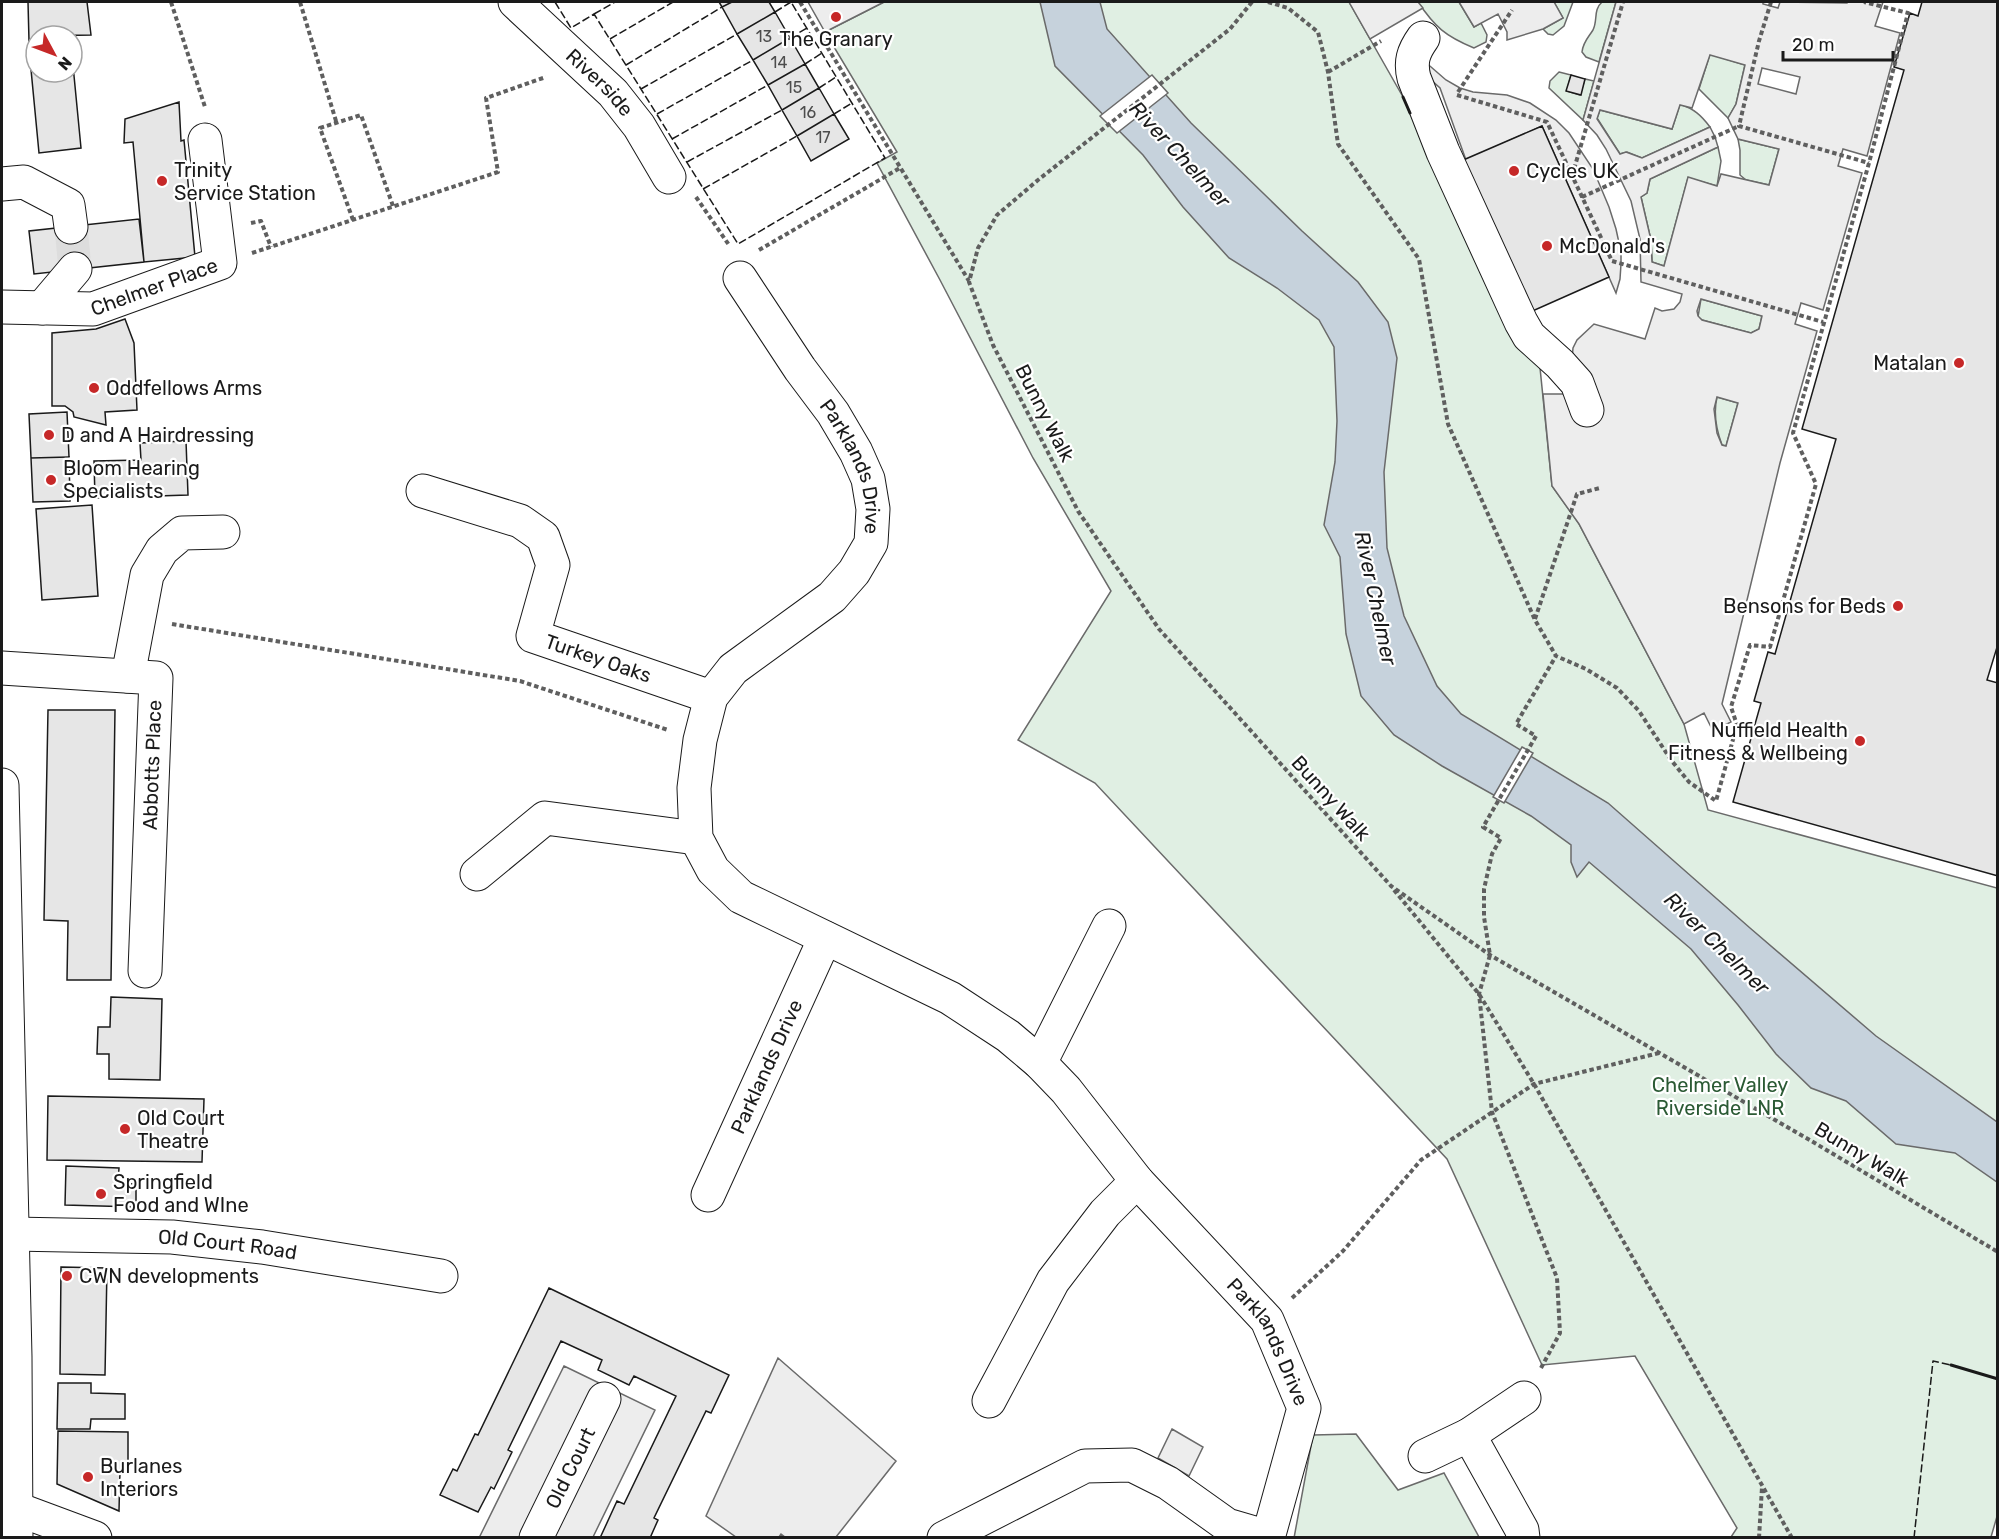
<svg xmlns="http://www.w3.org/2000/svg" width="1999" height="1539" viewBox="0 0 1999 1539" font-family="Rubik,sans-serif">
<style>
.green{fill:#e0efe3;stroke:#6a6a6a;stroke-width:1.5}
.parking{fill:#ededed;stroke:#6a6a6a;stroke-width:1.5;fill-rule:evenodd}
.water{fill:#c6d2dc;stroke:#6a6a6a;stroke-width:1.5}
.pier{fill:#fff;stroke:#6a6a6a;stroke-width:1.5}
.building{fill:#e6e6e6;stroke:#1a1a1a;stroke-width:1.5}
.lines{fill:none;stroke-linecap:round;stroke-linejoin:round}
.minor-tunnel{stroke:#ddd;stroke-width:33;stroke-dasharray:33 16;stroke-linecap:butt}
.minor-casing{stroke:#1a1a1a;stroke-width:35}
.major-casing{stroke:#1a1a1a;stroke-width:35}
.path{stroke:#5f5f5f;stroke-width:4;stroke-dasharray:4.5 3;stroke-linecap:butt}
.minor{stroke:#fff;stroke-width:33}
.major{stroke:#fff;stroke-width:33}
.fence{stroke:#1a1a1a;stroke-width:1.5;stroke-dasharray:8 3;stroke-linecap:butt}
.wall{stroke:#1a1a1a;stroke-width:3}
.poi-dot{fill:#c62828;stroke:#fff;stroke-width:2}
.labels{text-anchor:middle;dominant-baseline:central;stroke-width:4.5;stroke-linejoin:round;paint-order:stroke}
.number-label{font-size:16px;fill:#4d4d4d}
.poi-label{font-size:20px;fill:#1a1a1a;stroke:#fff;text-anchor:start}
.street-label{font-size:20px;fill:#1a1a1a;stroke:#fff}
.park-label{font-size:20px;fill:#2b5a34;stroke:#fff}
.water-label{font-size:21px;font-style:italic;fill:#1a1a1a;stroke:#fff}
</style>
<rect width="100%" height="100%" fill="#fff"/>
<path class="green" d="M884 2H1349L1403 97 1514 338 1539 358 1552 486 1578 522 1684 724 1708 810 1997 888 1998 1513 1991 1537H1731L1737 1528 1635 1356 1542 1365 1447 1159 1095 783 1018 740 1111 591 1033 458 940 280 877 163 897 152 825 32Z
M1418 2H1459L1474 27 1481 23 1487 35 1486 42 1474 48C1445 36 1435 27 1418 2Z
M1554 2H1573L1564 26 1553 35 1548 34 1543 29 1563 18Z
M1602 2H1616L1599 62 1586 57 1582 52C1583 42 1588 38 1593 30 1598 20 1593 10 1602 2Z
M1710 54 1745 65 1736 104 1728 118 1699 89Z
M1559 72 1571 75 1567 91 1580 95 1585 79 1594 81 1583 120 1549 88 1550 81Z
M1680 104C1694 109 1701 115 1710 127L1642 158 1627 152 1620 154 1597 118 1600 110 1672 129Z
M1738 139 1779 149 1769 185 1746 180 1740 175V150Z
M1718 147 1721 161 1717 186 1688 178 1664 266 1652 262 1651 240 1641 197 1647 193 1650 179Z
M1701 299 1762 316 1759 329 1751 333 1702 320 1698 317Z
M1717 397 1738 403 1726 446 1722 445C1716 429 1713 414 1717 397Z
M1356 1434 1398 1490 1444 1473 1479 1537 1294 1538 1313 1435Z"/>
<path class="parking" d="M808 2H884L825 32Z
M1349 2H1418L1423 8 1370 39Z
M1459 2H1554L1563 18 1543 29 1507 40V32L1498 14 1474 27Z
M1616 2H1763V4L1778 8 1780 2 1847 3 1848 2H1883L1875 26 1900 33 1867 156 1843 149 1838 166 1862 173 1823 310 1801 303 1795 324 1817 331 1780 463 1722 704 1731 722 1713 731 1704 713 1684 724 1579 524 1552 486 1543 394H1569L1573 348 1577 340 1594 324 1645 339 1655 308 1662 311 1674 309 1680 302 1682 294 1641 282 1640 239 1631 201 1606 149 1597 135 1583 120ZM1710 55 1745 65 1736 104 1728 118 1738 139 1779 149 1769 185 1721 174 1717 186 1688 177 1664 266 1652 262 1651 240 1641 197 1647 193 1650 179 1718 147 1715 137 1710 127 1642 158 1626 152 1620 154 1597 119 1600 110 1672 129 1680 105 1692 108ZM1762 68 1800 77 1796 94 1758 84ZM1701 299 1762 316 1759 329 1751 333 1702 320 1698 316 1697 311ZM1717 397 1738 403 1726 446 1722 445 1717 433 1714 409Z
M1423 60 1446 80 1460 88 1473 92 1507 95 1530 103 1556 120 1569 133 1593 169 1609 207 1616 229 1621 252V264L1620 279 1616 293 1542 126 1466 160 1440 88 1421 71Z
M778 1358 896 1461 836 1537H785L781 1534 779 1537H736L706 1516Z
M564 1366 655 1410 593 1537 479 1538Z
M1172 1429 1203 1447 1189 1476 1158 1458Z"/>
<path class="water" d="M1040 2H1100L1107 29 1191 123 1302 231 1358 282 1388 322 1397 358 1384 472 1387 548 1404 616 1437 686 1461 714 1608 803 1750 928 1876 1036 1997 1122V1182L1955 1153 1896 1144 1846 1101 1811 1088 1776 1054 1738 1005 1691 949 1589 862 1577 877 1571 862V845L1531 816 1442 766 1394 735 1361 696 1346 634 1340 557 1324 525 1335 462 1337 421 1334 347 1319 320 1277 288 1229 258 1183 207 1143 155 1055 66Z"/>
<path class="pier" d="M1152 75 1168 93 1117 133 1100 116Z
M1522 747 1533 753 1504 803 1493 797Z"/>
<path class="building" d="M28 2H87L91 35 36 36V40L29 41Z
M719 2H732L722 7Z
M732 2H769L775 12 737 34 722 7Z
M1922 2H1998V644L1987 680 1998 683V876L1733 802 1761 703 1754 701 1768 652 1775 654 1836 439 1802 429 1904 70 1894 67 1910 13 1918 16Z
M775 12 790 38 753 60 737 34Z
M790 38 805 64 768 85 753 60Z
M72 55 81 148 39 153 30 59 36 58V72H72Z
M805 64 819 88 782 110 768 85Z
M1571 75 1585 79 1581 95 1566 91Z
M819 88 834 114 797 136 782 110Z
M179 102 181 141 184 140 195 257 144 262 133 142 124 143 125 119Z
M834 114 849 139 811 161 797 136Z
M1542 126 1609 277 1528 313 1461 161Z
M139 219 144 262 34 274 29 231Z
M125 319 134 343 137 410 105 412 106 425 74 417 73 412 65 406H52V333L96 329Z
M67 412 69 457 31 458 29 414Z
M186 441 188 495 95 498 94 461 141 460 140 443Z
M69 457 70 501 33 502 31 458Z
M92 505 98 596 42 600 36 509Z
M48 710H115L111 980H67L68 921 44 920Z
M111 997 162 999 160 1080 109 1079V1054H97L98 1027H110Z
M48 1096 204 1099 202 1162 47 1160Z
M66 1166 119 1168 118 1183 136 1184V1207L65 1205Z
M61 1267 107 1268 105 1375 60 1374Z
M549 1288 729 1375 711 1413 706 1411 654 1518 658 1520 650 1538H600L617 1501 624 1504 676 1396 634 1376 629 1385 598 1370 602 1360 561 1341 508 1450 512 1452 494 1489 491 1487 478 1512 440 1495 453 1469 457 1471 475 1434 478 1435Z
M58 1383H91V1393L125 1394V1419H91L90 1429H57Z
M58 1431 128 1432V1470H120L119 1511 57 1484Z"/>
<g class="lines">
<path class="minor-tunnel" d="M71 227 75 269"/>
<defs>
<g id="minor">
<path id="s1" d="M515 2 613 93 639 126 669 177"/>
<path d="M1423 38C1413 52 1410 62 1414 78L1443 152 1521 322 1529 336 1560 364 1577 383 1587 410"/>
<path d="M2 184 24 182 68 205 71 227"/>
<path id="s2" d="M740 278 800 369 833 413 856 452 868 479 873 509 871 543 854 572 832 597 733 669 711 697 700 740 694 788 696 838 713 870 741 897 950 998 1008 1036 1040 1063 1066 1090 1137 1181 1267 1320 1304 1408 1268 1538"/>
<path id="s3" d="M2 307 93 309 220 263 205 140"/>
<path d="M42 308 75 269"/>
<path id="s4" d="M423 491 520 521 543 537 553 565 533 636 711 697"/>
<path d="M2 668 156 678 145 971"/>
<path d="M128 676 147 575 162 550 182 533 223 532"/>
<path d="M477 874 545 818 696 838"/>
<path d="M1040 1063 1109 926"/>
<path id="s5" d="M708 1195 825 938"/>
<path id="s6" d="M12 1234 172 1237 262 1247 441 1276"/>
<path d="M989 1401 1053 1281 1105 1213 1137 1181"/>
<path d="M1469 1435 1522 1530 1523 1538"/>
<path d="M1425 1456 1469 1435 1524 1398"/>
<path d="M17 1509 95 1538"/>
<path id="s7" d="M536 1538 604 1399"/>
<path d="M944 1538 1085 1466 1132 1465 1168 1483 1227 1525 1268 1537"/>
</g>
<path id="major" d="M2 785 15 1357 16 1538"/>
</defs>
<use href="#minor" class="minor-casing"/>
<use href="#major" class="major-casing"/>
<path class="path" d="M171 2 205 107
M300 2 336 121
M800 2 969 281
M1252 2 1230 29 1038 180 997 215 978 248 969 282 993 345 1078 511 1159 629 1391 886 1490 955 1808 1139 1998 1252
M1268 2 1288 8 1318 32 1328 72 1338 144 1419 259 1448 424 1535 620 1556 656 1586 669 1617 688 1639 711 1671 760 1689 782 1716 801 1737 725 1731 707 1750 645 1770 647 1816 484 1793 433 1869 163 1908 13 1864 2
M1771 2 1759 41 1739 126 1869 163
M1328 72 1381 41
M1458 92 1512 10
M1457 95 1547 122 1612 261 1823 322
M1572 176 1623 2
M696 197 729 245
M1582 197 1739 126
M353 220 320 128 361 115 393 206
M251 223 261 221 271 247
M759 250 900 168
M252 253 498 172 486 98 546 77
M1535 619 1577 494 1600 488
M172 624 520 681 668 730
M1394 890 1479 994 1534 1084 1792 1538
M1292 1298 1343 1251 1421 1160 1534 1084 1659 1053
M1541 1368 1560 1333 1557 1278 1492 1112 1479 994 1490 955 1484 917V889L1492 854 1501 838 1483 827 1536 736 1516 724 1556 656
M1759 1538 1762 1487"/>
<use href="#minor" class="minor"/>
<use href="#major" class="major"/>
<path class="fence" d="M555 2 571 28 594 14 738 244 885 158 791 2
M775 12 791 2
M594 14 615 2
M790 38 807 28
M610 39 673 2
M805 64 822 53
M626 65 722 7
M819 88 836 77
M641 89 737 34
M657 114 753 60
M834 114 852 103
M672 139 768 85
M687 162 782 110
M703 189 797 136
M1914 1538 1933 1361 1951 1365"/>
<path class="wall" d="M1403 97 1410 113
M1951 1365 1998 1379"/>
</g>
<g class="poi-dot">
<circle cx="836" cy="17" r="6"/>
<circle cx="1514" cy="171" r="6"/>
<circle cx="162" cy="181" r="6"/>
<circle cx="1547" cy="246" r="6"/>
<circle cx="1959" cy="363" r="6"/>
<circle cx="94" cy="388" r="6"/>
<circle cx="49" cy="435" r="6"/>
<circle cx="51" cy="480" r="6"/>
<circle cx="1898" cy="606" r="6"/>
<circle cx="1860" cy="741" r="6"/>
<circle cx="125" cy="1129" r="6"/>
<circle cx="101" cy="1194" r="6"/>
<circle cx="67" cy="1276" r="6"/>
<circle cx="88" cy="1477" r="6"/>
</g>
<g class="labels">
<g class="number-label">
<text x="764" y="36">13</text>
<text x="779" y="62">14</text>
<text x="794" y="87">15</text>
<text x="808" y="112">16</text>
<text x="823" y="137">17</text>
</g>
<g class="poi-label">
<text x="836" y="39" text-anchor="middle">The Granary</text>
<text x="174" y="170">Trinity<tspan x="174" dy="23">Service Station</tspan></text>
<text x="1526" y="171">Cycles UK</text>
<text x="1559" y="246">McDonald's</text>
<text x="1947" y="363" text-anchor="end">Matalan</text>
<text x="106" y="388">Oddfellows Arms</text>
<text x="61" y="435">D and A Hairdressing</text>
<text x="63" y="468">Bloom Hearing<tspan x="63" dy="23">Specialists</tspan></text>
<text x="1886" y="606" text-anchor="end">Bensons for Beds</text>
<text x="1848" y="730" text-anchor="end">Nuffield Health<tspan x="1848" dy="23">Fitness &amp; Wellbeing</tspan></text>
<text x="137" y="1118">Old Court<tspan x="137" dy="23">Theatre</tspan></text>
<text x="113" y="1182">Springfield<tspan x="113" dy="23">Food and WIne</tspan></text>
<text x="79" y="1276">CWN developments</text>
<text x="100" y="1466">Burlanes<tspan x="100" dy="23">Interiors</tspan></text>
</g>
<g class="street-label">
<text stroke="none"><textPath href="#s1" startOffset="117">Riverside</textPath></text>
<text stroke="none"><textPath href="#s3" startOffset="156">Chelmer Place</textPath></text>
<text transform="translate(1045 413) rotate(63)">Bunny Walk</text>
<text stroke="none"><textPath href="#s2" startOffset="222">Parklands Drive</textPath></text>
<text stroke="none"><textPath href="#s4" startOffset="302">Turkey Oaks</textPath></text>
<text transform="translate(152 765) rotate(-88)">Abbotts Place</text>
<text transform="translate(1331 798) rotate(48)">Bunny Walk</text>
<text stroke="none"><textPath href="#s5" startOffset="141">Parklands Drive</textPath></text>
<text transform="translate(1862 1154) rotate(31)">Bunny Walk</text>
<text stroke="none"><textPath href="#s6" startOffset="216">Old Court Road</textPath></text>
<text stroke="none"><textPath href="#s2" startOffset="1452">Parklands Drive</textPath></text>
<text stroke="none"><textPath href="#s7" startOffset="78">Old Court</textPath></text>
</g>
<g class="park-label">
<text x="1720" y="1085">Chelmer Valley<tspan x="1720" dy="23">Riverside LNR</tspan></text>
</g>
<g class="water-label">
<text transform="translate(1180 154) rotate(47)">River Chelmer</text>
<text transform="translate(1376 598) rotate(78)">River Chelmer</text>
<text transform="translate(1717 943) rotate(44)">River Chelmer</text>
</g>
</g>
<rect width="1999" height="1539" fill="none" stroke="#1a1a1a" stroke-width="6"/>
<g transform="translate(54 54) rotate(131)"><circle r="28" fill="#ffffff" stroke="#a3a3a3" stroke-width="1.5"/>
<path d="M0-4.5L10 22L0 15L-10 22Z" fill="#c62828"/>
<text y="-9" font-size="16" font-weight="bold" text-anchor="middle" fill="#1a1a1a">N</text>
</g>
<path d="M1783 51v9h110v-9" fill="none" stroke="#1a1a1a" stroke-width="3"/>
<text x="1792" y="51" font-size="18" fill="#1a1a1a" stroke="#ffffff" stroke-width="4.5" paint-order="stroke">20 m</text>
</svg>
